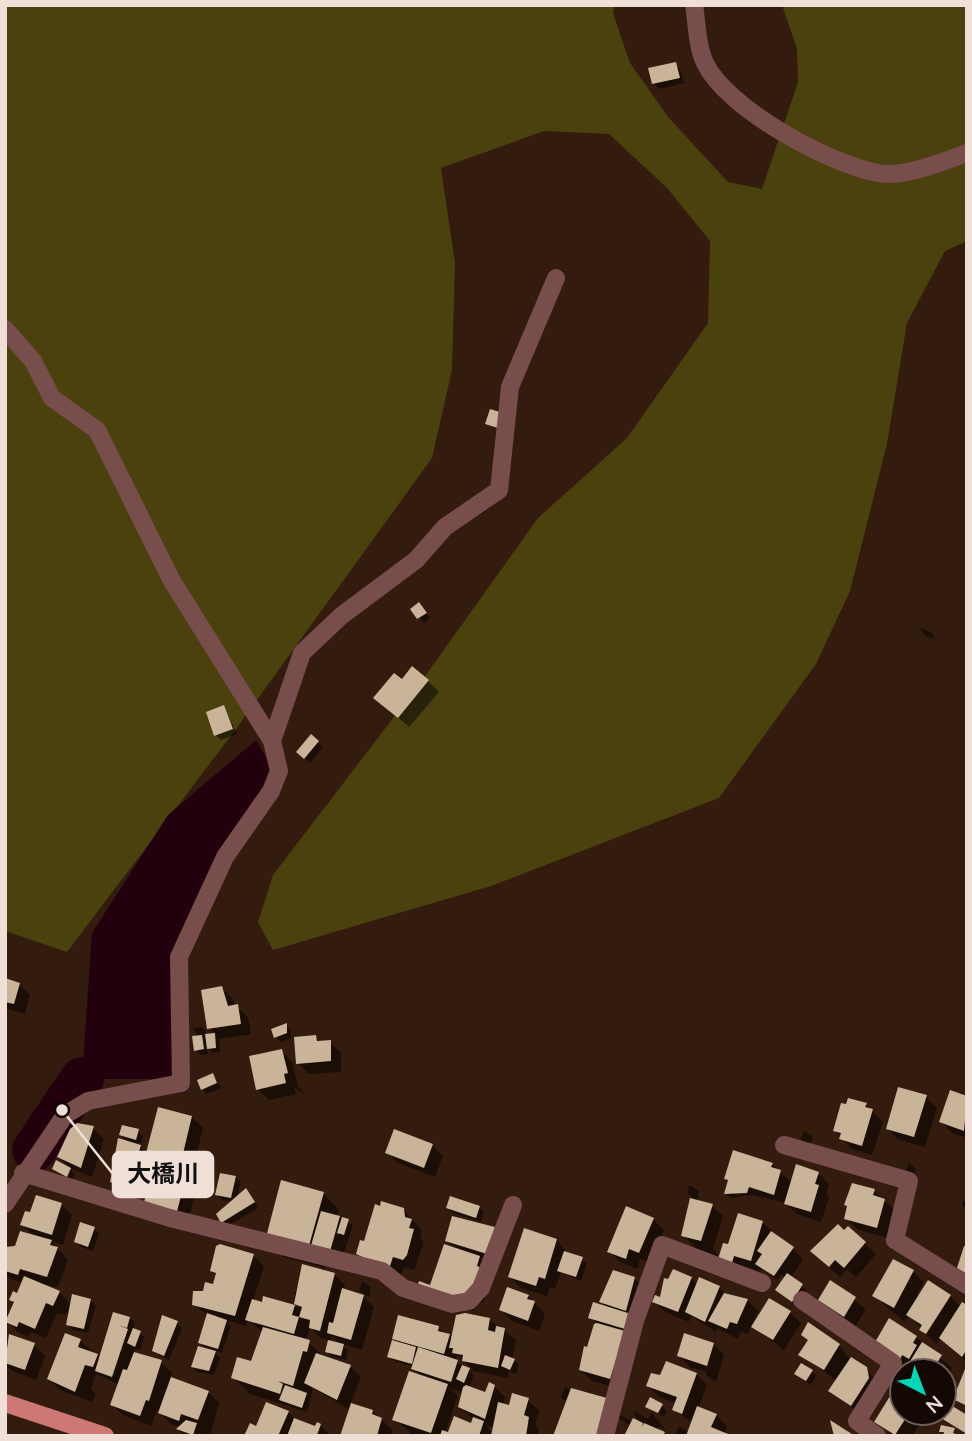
<svg xmlns="http://www.w3.org/2000/svg" width="972" height="1441" viewBox="0 0 972 1441" font-family="Lato,'Noto Sans JP',sans-serif">
<style>
.green{fill:#4a410f}
.water{fill:#23000e}
.shadow{fill:#0007;fill-rule:evenodd}
.lines{fill:none;stroke-linecap:round;stroke-linejoin:round}
.river{stroke:#23000e;stroke-width:44}
.building{fill:#c9b499}
.minor{stroke:#784e4c;stroke-width:18}
.major{stroke:#ce7875;stroke-width:18}
.leader{fill:none;stroke:#f0dfd6;stroke-width:2.5}
.callout-dot{fill:#f0dfd6;stroke:#130804;stroke-width:2.5}
.callout{fill:#f0dfd6;stroke:#f0dfd6;stroke-width:2.5}
.callout-label{font-size:24px;text-anchor:middle;font-weight:bold;fill:#111}
</style>
<rect width="100%" height="100%" fill="#331b0e"/>
<path class="green" d="M5 5H615L613 13 630 63 669 118 728 182 762 189 798 82 797 49 782 5H967V241L945 251 907 323 887 444 850 591 816 664 719 798 491 886 273 950 258 922 273 875 423 679 538 518 627 438 708 323 710 241 668 189 609 134 544 131 441 168 455 263 452 370 432 458 236 729 67 952 5 931Z"/>
<path class="water" d="M256 740 273 770 173 957 177 1079H82L92 933 168 815Z"/>
<path class="shadow" d="M675 64 680 69 684 83 659 89 654 84Z
M412 609H424L430 618 424 623Z
M920 628 931 632 935 639 924 635Z
M402 681H428L439 692 409 727 387 708Z
M224 707 237 734 221 740 216 735Z
M311 736 323 747 310 763 298 752Z
M5 980 19 984 30 995 25 1014 5 1008Z
M222 988 233 999 235 1006 248 1017 251 1034 219 1039 220 1052 213 1053 207 1047 208 1054 201 1055 196 1050 198 1037 193 1028 202 1027 208 1035 215 1034 209 1028Z
M286 1025 291 1030V1038L281 1042 276 1037Z
M316 1037 321 1043 330 1042 341 1053V1072L309 1074 298 1063Z
M281 1051 292 1062 298 1086 306 1096 294 1087 296 1094 269 1100 258 1089Z
M213 1075 221 1088 207 1094 202 1089Z
M926 1097 937 1108 925 1147 899 1140 888 1129Z
M967 1098V1138L952 1133 941 1122Z
M866 1105 883 1122 872 1155 852 1149 835 1130Z
M159 1109 192 1117 203 1128 192 1172 159 1163 152 1156 140 1198 122 1192 111 1181 129 1143 121 1135 138 1131 143 1136 141 1144 136 1142 147 1154Z
M77 1125 93 1128 104 1139 92 1177 70 1168 59 1157Z
M804 1131 813 1137 810 1145 801 1139Z
M432 1145 443 1156 435 1177 398 1163 387 1152Z
M909 1163 916 1169 914 1176 906 1170Z
M772 1164 792 1183 818 1173 829 1184 826 1194 829 1197 821 1222 797 1214 785 1203 753 1195 731 1198 726 1193 729 1182 726 1179Z
M156 1166 187 1175 197 1186 186 1229Z
M54 1168 70 1169 75 1174 72 1180Z
M236 1177 241 1182 237 1198 250 1196 258 1208 227 1226 222 1222 233 1202 222 1200 217 1195Z
M689 1185 699 1191 697 1202 712 1206 723 1216 713 1249 720 1257 762 1222 803 1259 791 1278 807 1291 798 1305 782 1295 786 1278 782 1275 777 1280 762 1268 761 1271 744 1266 742 1273 731 1269 717 1256 715 1261 694 1251 695 1247 683 1235 692 1198 688 1193Z
M874 1191 895 1211 887 1238 857 1229 846 1218Z
M323 1193 339 1210 337 1217 353 1225 340 1265 326 1261 323 1271 334 1274 345 1285 344 1291 363 1296 374 1307 362 1350 341 1344 348 1351 346 1360 332 1357 327 1352 330 1341 321 1338 310 1327 306 1341 326 1358 350 1366 361 1377 350 1405 372 1411 393 1430 391 1436H342L350 1410 313 1388 307 1412 250 1394 233 1377 252 1364 263 1332 248 1320 246 1326 225 1320 231 1326 222 1353 211 1349 220 1358 214 1375 198 1372 193 1367 208 1351 200 1342 208 1316 194 1304 215 1287 217 1276 212 1270 253 1255 264 1266 253 1301 263 1304 264 1298 300 1308 296 1304 295 1294 303 1266 321 1271 322 1267 283 1257 267 1240ZM332 1336 341 1345 330 1342Z
M964 1200 967 1201V1210L962 1205Z
M61 1204 72 1215 63 1245 51 1241 68 1260 58 1287 39 1284 59 1292 71 1304 91 1300 96 1306 88 1333 73 1330 68 1325 71 1316 66 1312 65 1315 57 1313 46 1338 31 1332 28 1337 18 1332 7 1321 15 1304 11 1300 18 1295 23 1283 12 1280 5 1273V1254L34 1236 22 1225 31 1215Z
M479 1207 484 1212 481 1222 453 1213 448 1208Z
M403 1209 422 1231 420 1238 424 1242 414 1270 404 1267 400 1278 372 1268 358 1253Z
M454 1218 498 1264 480 1258 490 1268 492 1280 483 1303 478 1302 473 1311 462 1308 460 1312 429 1301 431 1287 456 1250 447 1241Z
M653 1219 664 1230 650 1263 640 1259 637 1269 620 1262 609 1251Z
M94 1228 99 1233 93 1251 81 1247 76 1242Z
M848 1228 876 1254 856 1277 847 1269 840 1277 824 1262Z
M557 1240 567 1253 587 1263 581 1281 561 1272 555 1289 550 1287 547 1296 521 1288 510 1277Z
M913 1271 924 1282 917 1295 950 1296 961 1307H967V1363L941 1338 937 1344 932 1340 909 1316 905 1322 874 1296Z
M634 1278 645 1289 621 1389 592 1381 581 1370 599 1324 590 1317 609 1309 601 1302Z
M691 1278 698 1285 719 1287 727 1296 747 1300 758 1311 748 1334 741 1332 738 1339 717 1328 716 1332 691 1316 689 1322 665 1312 654 1301Z
M362 1281 371 1287 369 1297 359 1291Z
M831 1283 866 1309 855 1327 820 1300Z
M528 1296 545 1314 539 1331 512 1321 501 1310Z
M790 1313 801 1323 784 1350 754 1327Z
M130 1318 135 1323 133 1330 145 1337 140 1350 135 1349 134 1353 161 1362 172 1373 170 1379 208 1392 219 1403 210 1436 183 1434 178 1429 181 1427 171 1424 157 1410 151 1426 123 1415 112 1404 119 1385 103 1377 96 1374 91 1389 96 1394 92 1402 60 1390 49 1379 80 1341 101 1359 112 1323Z
M489 1320 516 1340 512 1359 519 1365 516 1374 509 1371 508 1378 474 1371 457 1355 456 1361 474 1375 469 1387 486 1394 494 1386 505 1397 503 1405 510 1407 528 1400 539 1411 535 1425 539 1429 537 1436H408L410 1432 395 1420 421 1377 414 1367 394 1361 389 1356 400 1345 394 1339 438 1328 453 1339ZM449 1388 465 1393 460 1407 474 1420 472 1425 449 1434 445 1433 458 1396ZM485 1425 495 1428 494 1434Z
M177 1323 182 1328 169 1360 153 1351Z
M10 1336 34 1345 45 1356 36 1380 12 1371 5 1364V1348Z
M916 1337 952 1368 944 1380V1371H906L908 1367 887 1355Z
M713 1344 724 1355 716 1382 706 1375 707 1372 690 1367 679 1356Z
M839 1345 849 1358 877 1380 862 1415 830 1391 837 1381 801 1354Z
M811 1371 816 1376 811 1385 796 1374Z
M696 1374 707 1385 698 1409 716 1415 727 1426 724 1434 729 1436H679L676 1433 679 1426 689 1433 692 1423 674 1409 676 1403 659 1397 648 1386 661 1378Z
M565 1387 633 1422 642 1424 634 1415 635 1411 648 1419 652 1413 668 1433 659 1426 657 1431 665 1436H626L631 1426 616 1416 566 1402 561 1397Z
M650 1400 667 1410 664 1417 647 1406Z
M902 1406V1413H912L921 1422 912 1436H893L876 1421Z
M288 1412 296 1421 317 1429 320 1425 331 1436H246Z"/>
<g class="lines">
<path class="river" d="M34 1150 82 1079"/>
</g>
<path class="building" d="M676 62 680 78 652 84 648 68Z
M490 409 503 413 498 428 485 424Z
M419 602 427 613 417 619 410 609Z
M412 666 429 680 398 718 373 698 394 673 402 679Z
M224 705 233 729 214 736 206 712Z
M311 734 319 741 304 759 296 752Z
M5 978 20 983 14 1004 5 1002Z
M222 986 228 1006 238 1004 241 1024 207 1029 201 990Z
M287 1023V1033L274 1038 271 1029Z
M215 1033 216 1048 207 1049 205 1034Z
M202 1035 204 1049 194 1051 192 1036Z
M316 1035 317 1041 331 1040V1061L296 1064 294 1037Z
M282 1049 288 1073 284 1074 286 1083 256 1090 249 1056Z
M213 1073 217 1083 201 1090 197 1080Z
M898 1087 927 1095 914 1137 886 1129Z
M950 1090 967 1096 964 1131 939 1122Z
M848 1098 867 1103 865 1107 873 1109 862 1146 839 1139 841 1133 833 1131 841 1103 846 1104Z
M158 1107 192 1116 181 1162 146 1153Z
M77 1123 94 1126 81 1168 57 1157 70 1129Z
M122 1125 139 1129 136 1140 119 1135Z
M394 1129 433 1144 424 1168 385 1153Z
M118 1138 141 1145 129 1188 110 1182Z
M733 1150 773 1163 771 1167 781 1170 774 1195 749 1187 747 1193 724 1194 728 1180 724 1179Z
M56 1160 71 1168 67 1177 52 1169Z
M155 1164 187 1173 175 1219 144 1202Z
M796 1164 819 1172 815 1184 819 1185 811 1212 784 1204Z
M220 1173 236 1176 231 1198 215 1195Z
M281 1180 324 1192 307 1253 265 1241Z
M852 1183 875 1189 873 1195 885 1199 877 1228 844 1219 847 1206 844 1205Z
M246 1188 255 1202 221 1223 216 1214Z
M36 1195 62 1203 52 1235 20 1225 25 1211 30 1212Z
M450 1196 480 1206 476 1218 446 1208Z
M690 1198 713 1204 701 1241 681 1236Z
M381 1201 404 1208 405 1217 412 1219 409 1228 414 1229 407 1255 403 1260 393 1257 389 1269 356 1254 360 1240 364 1241 375 1204 380 1206Z
M626 1206 654 1218 639 1253 629 1249 626 1259 607 1252Z
M321 1211 340 1216 329 1255 310 1249Z
M738 1213 763 1221 751 1261 734 1256 732 1263 718 1259 723 1243 728 1244Z
M452 1216 495 1227 487 1254 445 1241Z
M342 1217 349 1219 344 1235 337 1233Z
M80 1222 95 1227 88 1247 74 1242Z
M838 1224 844 1230 848 1226 866 1242 844 1268 835 1260 829 1267 810 1251Z
M524 1228 557 1239 545 1279 539 1277 536 1286 508 1277Z
M20 1231 52 1240 50 1245 58 1247 47 1277 20 1269 18 1275 5 1271V1247L15 1246Z
M771 1231 794 1247 774 1276 755 1264 762 1254 757 1251Z
M220 1244 254 1254 235 1316 192 1305 193 1291H203L205 1282 213 1284 216 1273 210 1271 216 1246Z
M444 1244 480 1256 477 1266 482 1268 465 1299 416 1290 419 1281 430 1285Z
M964 1246 967 1247V1274L957 1268Z
M564 1251 583 1257 576 1277 557 1271Z
M893 1259 914 1270 894 1308 872 1296Z
M302 1264 335 1273 320 1331 309 1328 310 1320 299 1317 302 1307 294 1304Z
M673 1269 692 1277 678 1312 652 1302 655 1295 660 1297 664 1278 668 1279Z
M613 1270 635 1277 626 1311 599 1302Z
M787 1273 803 1284 792 1302 775 1290Z
M24 1276 60 1291 53 1306 46 1303 35 1329 19 1322 17 1327 5 1322 14 1302 9 1300 13 1291 17 1293Z
M699 1277 720 1286 705 1322 685 1312Z
M830 1280 856 1297 844 1317 818 1300Z
M928 1280 951 1295 926 1334 919 1330 922 1325 906 1315Z
M507 1287 529 1295 527 1299 535 1301 528 1321 499 1310Z
M342 1288 364 1295 351 1340 327 1333 329 1322 333 1323Z
M724 1293 748 1299 737 1324 730 1322 727 1329 708 1321Z
M72 1294 91 1299 84 1329 66 1325Z
M263 1296 295 1305 292 1315 299 1317 294 1334 245 1320 252 1299 262 1302Z
M769 1298 791 1311 773 1340 751 1327Z
M593 1302 628 1313 625 1329 588 1318Z
M962 1302 967 1305V1349L962 1357 939 1338Z
M113 1312 130 1317 127 1328 118 1325 128 1329 112 1377 95 1371Z
M207 1313 227 1320 218 1349 198 1343Z
M465 1313 490 1318 488 1330 495 1332 496 1326 505 1328 498 1368 462 1361 463 1355 452 1353 453 1348H449L456 1315Z
M162 1315 178 1321 164 1356 152 1351Z
M398 1315 439 1326 438 1331 450 1334 444 1354 392 1339Z
M889 1318 917 1336 913 1343 917 1345 909 1359 902 1355 900 1360 874 1344Z
M808 1322 840 1344 824 1370 798 1355 808 1340 801 1335Z
M597 1323 625 1331 610 1379 579 1370 584 1346 587 1347 594 1324Z
M263 1327 310 1340 307 1352 303 1351 293 1386 278 1381 283 1384 280 1394 231 1378 237 1357 251 1361Z
M133 1328 141 1331 135 1347 127 1343Z
M65 1333 81 1339 78 1347 98 1354 93 1367 85 1365 75 1392 47 1379Z
M684 1333 714 1343 707 1366 677 1356Z
M9 1334 35 1343 25 1370 5 1363Z
M328 1340 344 1344 341 1356 325 1352Z
M392 1340 416 1347 412 1364 387 1357Z
M922 1342 942 1355 932 1371H904Z
M198 1346 216 1351 209 1371 191 1367Z
M418 1347 458 1360 451 1382 411 1369Z
M134 1352 162 1360 149 1401 146 1400 140 1416 110 1405 123 1369 127 1370Z
M316 1353 351 1365 337 1400 304 1383Z
M505 1355 515 1359 510 1370 501 1366Z
M851 1357 867 1367 869 1378 851 1406 828 1391Z
M666 1361 697 1373 682 1414 672 1410 677 1397 646 1386 651 1373 660 1375Z
M801 1363 813 1370 806 1381 794 1374Z
M967 1364V1406L953 1399Z
M462 1365 470 1368 464 1383 456 1379Z
M409 1371 448 1384 431 1433 392 1420Z
M171 1377 209 1391 198 1420 181 1414 179 1421 158 1413Z
M489 1382 495 1385 485 1419 458 1407 463 1387 466 1385 485 1392Z
M285 1385 307 1393 302 1408 279 1400Z
M571 1388 607 1398 597 1436H553Z
M512 1393 529 1398 524 1415 529 1417 526 1436H491L498 1402 509 1405Z
M890 1396 902 1404V1413H909L895 1435 874 1422Z
M650 1397 663 1404 658 1413 645 1407Z
M266 1402 289 1411 278 1436H244L250 1423 256 1426Z
M351 1403 373 1410 372 1414 382 1418 377 1436H340Z
M949 1404 967 1415V1434L941 1418Z
M697 1406 717 1414 711 1427 733 1436H686Z
M454 1416 471 1423 473 1417 484 1421 479 1436H440L442 1430 448 1432Z
M294 1418 315 1426 317 1422 321 1424 317 1435 287 1436Z
M633 1418 643 1423 642 1427 644 1423 665 1432 663 1436H624Z
M186 1420 197 1423 193 1435 176 1429Z
M830 1420 855 1436H834Z
M941 1425 955 1428 953 1433 961 1436H943L944 1432H939Z"/>
<g class="lines">
<path class="minor" d="M694 5C697 23 697 47 705 63 727 109 829 164 878 173 904 178 942 162 967 153
M5 329 33 361 52 398 97 430 172 581 272 741 279 771 271 791 225 857 179 957 181 1083 88 1101 65 1115 5 1204
M272 741 302 653 341 616 416 560 445 527 499 490 510 387 556 278
M784 1145 909 1181 895 1240 967 1285
M23 1173 170 1218 382 1271 403 1288 452 1304 469 1301 481 1288 513 1205
M802 1300 893 1363 857 1421 877 1436
M605 1436 635 1321 662 1245 762 1283"/>
<path class="major" d="M5 1403 105 1436"/>
</g>
<path class="leader" d="M62 1110L113 1174"/>
<circle class="callout-dot" cx="62" cy="1110" r="7"/>
<rect class="callout" x="113" y="1152" width="100" height="45" rx="7"/>
<g class="callout-label">
<text x="163" y="1182">大橋川</text>
</g>
<rect width="972" height="1441" fill="none" stroke="#f0dfd6" stroke-width="14"/>
<g transform="translate(923 1392) rotate(138)"><circle r="33" fill="#130804" stroke="#6b5e58" stroke-width="2"/>
<path d="M0-5L12 26L0 18L-12 26Z" fill="#04d5b6"/>
<text y="-10" font-size="19" font-weight="bold" text-anchor="middle" fill="#f0dfd6">N</text>
</g>
</svg>
